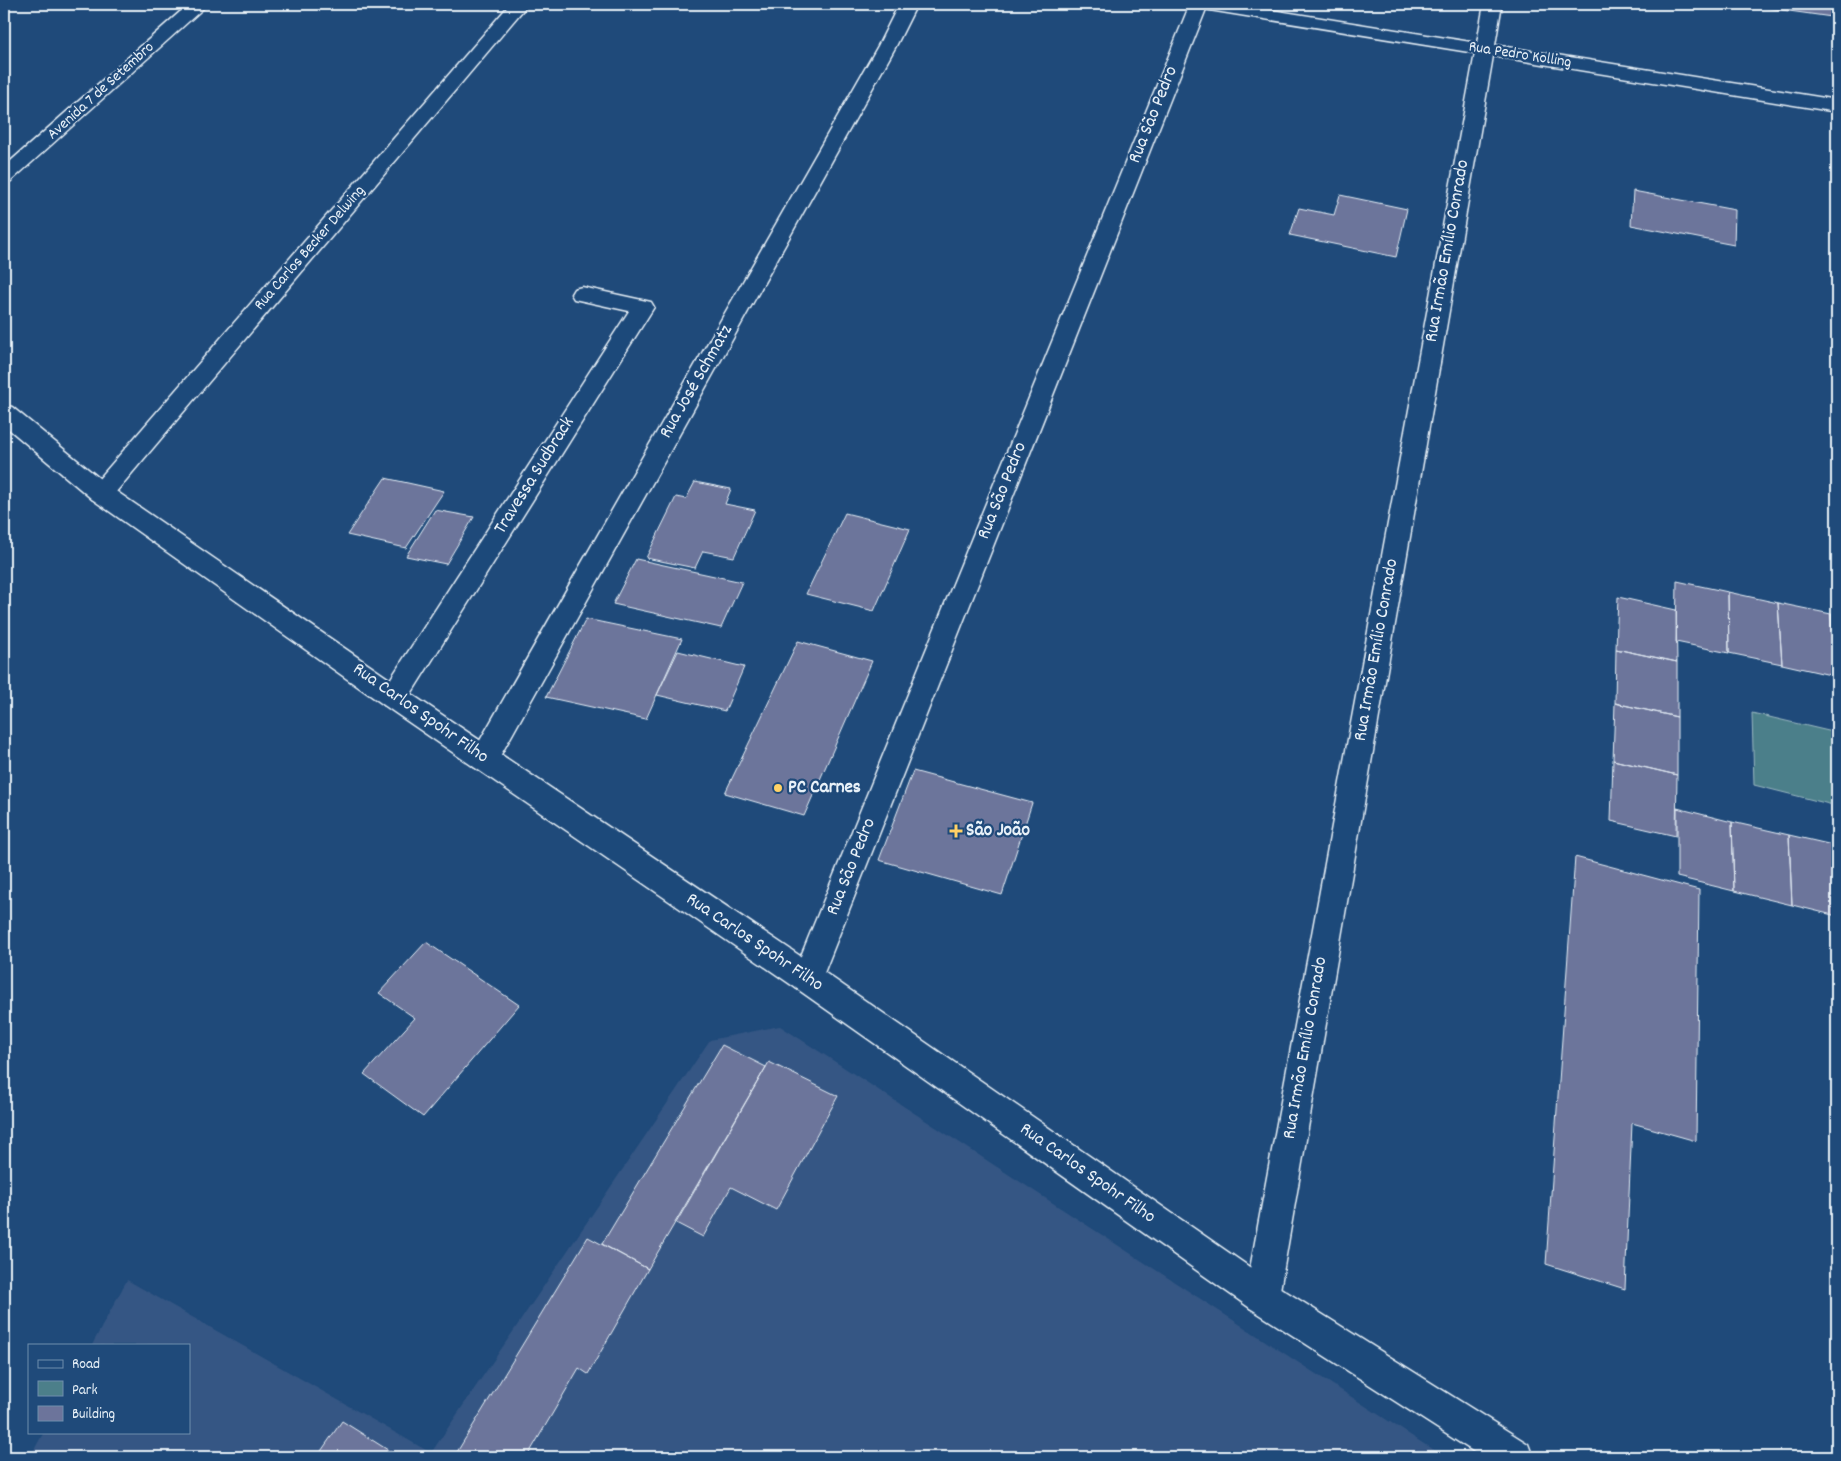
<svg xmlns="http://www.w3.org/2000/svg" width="1841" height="1461" viewBox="0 0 1841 1461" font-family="Dekko,sans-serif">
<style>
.built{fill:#365784}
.green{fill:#4c7f8a;stroke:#9ab8c1}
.building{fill:#6c749b;stroke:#e8f1f8}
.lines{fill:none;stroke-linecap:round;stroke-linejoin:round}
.minor-casing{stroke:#e8f1f8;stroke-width:3}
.tertiary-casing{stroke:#e8f1f8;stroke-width:3}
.secondary-casing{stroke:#e8f1f8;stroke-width:3}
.minor{fill:#1f4a7a;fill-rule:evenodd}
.tertiary{fill:#1f4a7a;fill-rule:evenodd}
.secondary{fill:#1f4a7a;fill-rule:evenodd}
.poi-dot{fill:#ffd166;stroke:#1f4a7a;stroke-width:2}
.labels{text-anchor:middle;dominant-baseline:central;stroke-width:4.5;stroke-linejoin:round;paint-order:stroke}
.far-street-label{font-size:16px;fill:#e8f1f8;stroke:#1f4a7a}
.street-label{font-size:19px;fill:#e8f1f8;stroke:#1f4a7a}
.poi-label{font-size:19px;font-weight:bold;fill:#e8f1f8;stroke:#1f4a7a;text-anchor:start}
</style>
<rect width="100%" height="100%" fill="#1f4a7a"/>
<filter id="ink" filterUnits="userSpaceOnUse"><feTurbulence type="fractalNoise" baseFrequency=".02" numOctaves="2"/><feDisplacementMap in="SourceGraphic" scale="10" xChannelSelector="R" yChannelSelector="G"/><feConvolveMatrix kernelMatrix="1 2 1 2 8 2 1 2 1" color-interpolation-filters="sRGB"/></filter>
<g filter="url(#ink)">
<path class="built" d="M780 1026 1444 1457H30L44 1432H189V1345H92L127 1280 431 1453 710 1040Z"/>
<path class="green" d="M1752 713 1837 733V806L1754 785Z"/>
<path class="building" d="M1739 4H1831L1832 17Z
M1633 191 1735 210 1734 245 1631 225Z
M1340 195 1407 209 1396 257 1290 235 1299 208 1334 215Z
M385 478 444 491 406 548 347 535Z
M695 482 731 489 725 504 755 510 734 557 703 551 695 568 646 558 676 497 686 499Z
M435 510 474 517 446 564 406 556Z
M845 513 910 529 874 611 806 594Z
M636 559 742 582 721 628 613 604Z
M1677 581 1728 592 1729 653 1676 642Z
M1728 592 1778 603 1782 664 1729 653Z
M1618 597 1676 610 1677 662 1616 649Z
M1778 603 1831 614 1835 676 1782 664Z
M1831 614 1837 615V677L1835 676Z
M586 619 682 639 646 719 546 697Z
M798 641 872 661 804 816 725 793Z
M1616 649 1677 662V717L1615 703Z
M678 651 744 667 725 711 657 695Z
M1615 703 1677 717V775L1613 760Z
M1613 760 1677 775 1676 836 1611 821Z
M913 771 1032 803 1002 895 879 860Z
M1677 808 1732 822 1734 891 1677 877Z
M1732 822 1789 835 1792 905 1734 891Z
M1789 835 1837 846V916L1792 905Z
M1575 857 1699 890 1696 1141 1632 1123 1625 1289 1546 1264Z
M426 942 519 1005 423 1117 364 1074 415 1018 379 993Z
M722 1045 766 1067 648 1269 602 1244Z
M769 1062 838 1096 776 1210 731 1187 703 1237 676 1223Z
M588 1237 648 1269 588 1374 579 1368 527 1457H454Z
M342 1421 399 1457H317Z"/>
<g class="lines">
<defs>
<path id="minor" d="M510 4H528L110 499 101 502 92 499 89 493 92 487Z
M899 4H917L896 46 494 767 484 771 474 767 470 759 474 751 878 46Z
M1190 4H1208L822 978 818 988 807 992 796 988 792 978Z
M582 287 651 302 654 307 404 705 394 708 384 705 380 697 384 689 629 311 574 299 571 294 574 289Z"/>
<path id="tertiary" d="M1194 4H1235L1477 43 1484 4H1502L1495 45 1837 100V112L1493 56 1279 1296 1274 1308 1262 1313 1250 1308 1245 1296 1475 53 1203 9 1197 8Z"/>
<path id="secondary" d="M189 4H208L11 181 4 183V167Z
M4 405 12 407 110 487 414 696 818 968 1274 1284 1528 1444 1533 1457H1482L1250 1308 796 988 394 712 92 499 4 425Z"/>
</defs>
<use href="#minor" class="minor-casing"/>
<use href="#tertiary" class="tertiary-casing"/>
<use href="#secondary" class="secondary-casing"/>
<use href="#minor" class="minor"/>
<use href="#tertiary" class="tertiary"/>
<use href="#secondary" class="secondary"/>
</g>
</g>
<g class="poi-dot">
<circle cx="778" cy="788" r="5"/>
<path d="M953.5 823.5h5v5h5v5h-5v5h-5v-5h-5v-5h5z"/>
</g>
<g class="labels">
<g class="far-street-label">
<text transform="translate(1520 55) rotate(9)">Rua Pedro Kolling</text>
<text transform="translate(101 91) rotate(-42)">Avenida 7 de Setembro</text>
<text transform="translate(310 248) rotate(-49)">Rua Carlos Becker Delwing</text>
</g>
<g class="street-label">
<text transform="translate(1154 115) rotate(-68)">Rua São Pedro</text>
<text transform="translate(1448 251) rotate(-80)">Rua Irmão Emílio Conrado</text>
<text transform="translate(697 382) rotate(-60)">Rua José Schmatz</text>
<text transform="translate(535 476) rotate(-58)">Travessa Sudbrack</text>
<text transform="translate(1003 491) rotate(-68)">Rua São Pedro</text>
<text transform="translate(1377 650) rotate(-80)">Rua Irmão Emílio Conrado</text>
<text transform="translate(420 714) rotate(35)">Rua Carlos Spohr Filho</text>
<text transform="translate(852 867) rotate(-68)">Rua São Pedro</text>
<text transform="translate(754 943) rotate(34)">Rua Carlos Spohr Filho</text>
<text transform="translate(1306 1048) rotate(-80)">Rua Irmão Emílio Conrado</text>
<text transform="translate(1087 1174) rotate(35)">Rua Carlos Spohr Filho</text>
</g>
<g class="poi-label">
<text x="788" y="788">PC Carnes</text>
<text x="966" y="831">São João</text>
</g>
</g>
<rect width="1841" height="1461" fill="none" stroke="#1f4a7a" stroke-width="20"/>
<rect x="10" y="10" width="1821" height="1441" fill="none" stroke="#e8f1f8" stroke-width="2" filter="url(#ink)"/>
<rect x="28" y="1344" width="162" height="90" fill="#1f4a7a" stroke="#6f8dac"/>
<rect x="38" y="1360" width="25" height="8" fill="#1f4a7a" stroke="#6f8dac"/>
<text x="72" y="1368" font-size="15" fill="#e8f1f8">Road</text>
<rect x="38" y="1381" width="25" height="15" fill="#4c7f8a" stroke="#6f8dac"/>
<text x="72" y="1394" font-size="15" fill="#e8f1f8">Park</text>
<rect x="38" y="1406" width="25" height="15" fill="#6c749b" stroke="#6f8dac"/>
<text x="72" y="1418" font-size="15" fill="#e8f1f8">Building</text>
</svg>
